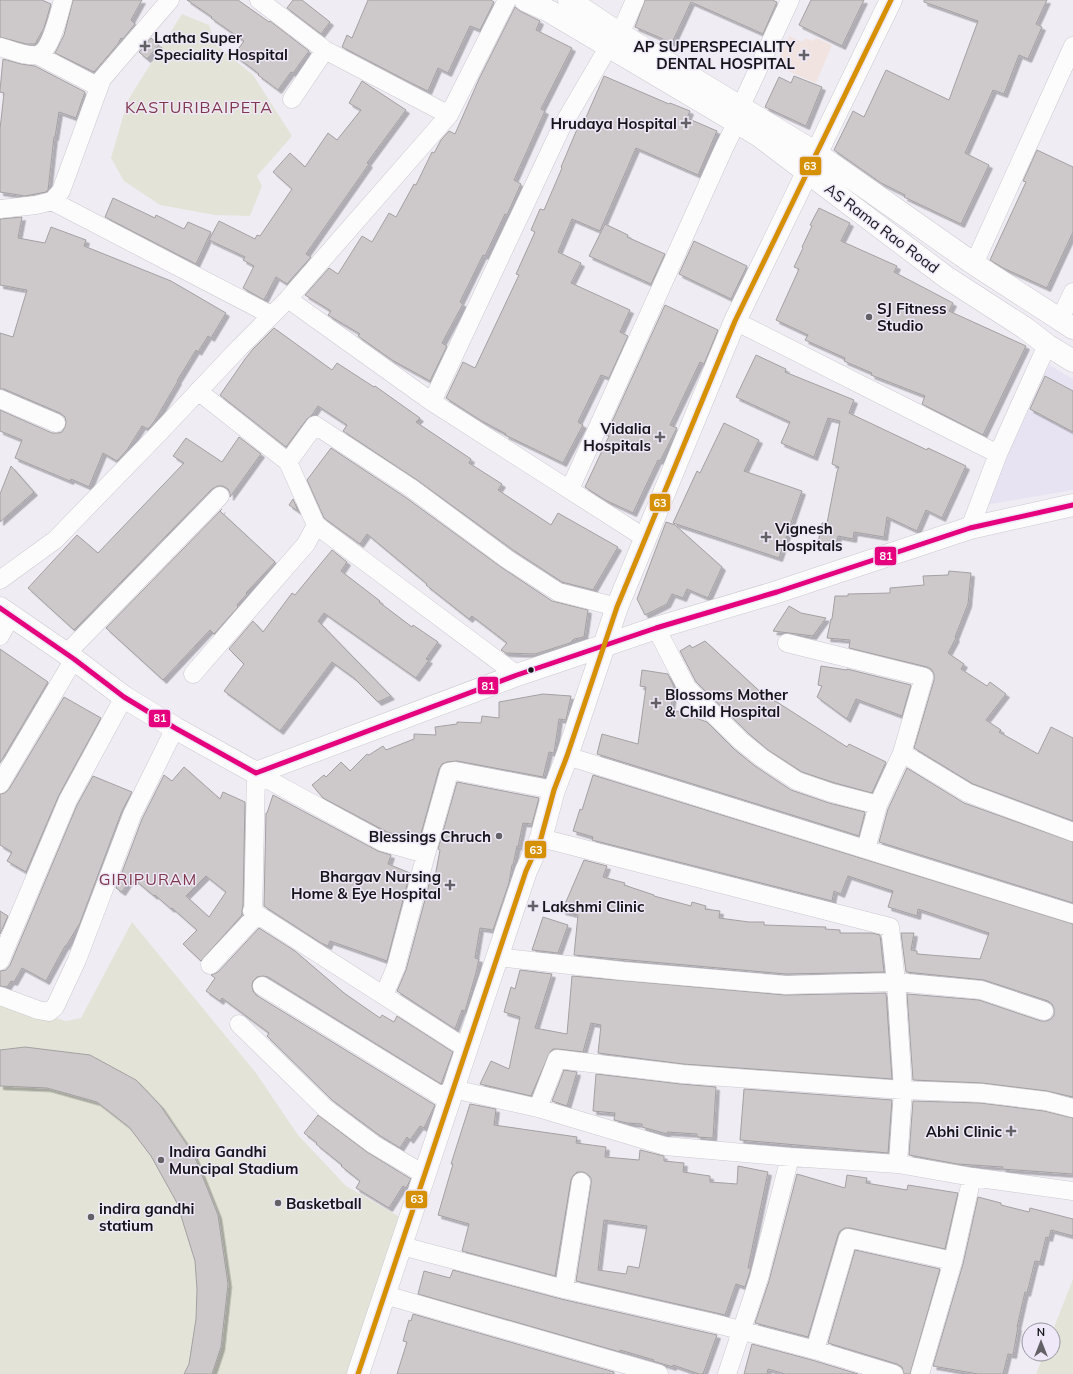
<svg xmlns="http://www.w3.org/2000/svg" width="1073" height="1374" viewBox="0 0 1073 1374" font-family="Mulish,sans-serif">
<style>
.built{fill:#e8e3f3}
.medical{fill:#f1e4e0}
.green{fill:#e3e4d7}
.building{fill:#cdc9cb;stroke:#a4a0a2;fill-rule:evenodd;filter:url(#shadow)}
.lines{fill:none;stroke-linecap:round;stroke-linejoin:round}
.street-casing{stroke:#cbc9ce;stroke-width:19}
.secondary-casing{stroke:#cbc9ce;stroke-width:23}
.street{stroke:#fdfcfd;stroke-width:18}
.secondary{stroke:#fdfcfd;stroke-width:22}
.bus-1-casing{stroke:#eee8f8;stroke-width:8}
.bus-2-casing{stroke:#eee8f8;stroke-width:8}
.bus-1{stroke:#e5007d;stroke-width:5}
.bus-2{stroke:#d59004;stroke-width:5}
.poi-dot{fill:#636066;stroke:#eee8f8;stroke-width:1.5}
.bus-dot{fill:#17151a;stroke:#eee8f8;stroke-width:1.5}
.labels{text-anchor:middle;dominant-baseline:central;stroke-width:3;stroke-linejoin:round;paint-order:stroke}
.poi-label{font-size:15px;font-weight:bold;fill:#17151a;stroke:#eee8f8;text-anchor:start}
.street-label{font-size:15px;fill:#17151a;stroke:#eee8f8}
.neighbourhood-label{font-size:16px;letter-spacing:1px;fill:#7f3849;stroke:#eee8f8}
.line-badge{stroke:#eee8f8;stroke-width:1.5}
.badge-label{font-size:11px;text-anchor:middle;font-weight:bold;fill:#fff}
</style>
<defs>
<filter id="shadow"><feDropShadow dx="3.5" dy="3.5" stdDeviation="0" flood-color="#0004"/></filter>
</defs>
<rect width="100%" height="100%" fill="#efecf4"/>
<path class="built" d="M1049 365 1073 379V490L985 505Z"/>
<path class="medical" d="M789 36 803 42 805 38 813 41 816 38 832 45 816 83 776 66Z"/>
<path class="green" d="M182 14 209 25 216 45 253 75 292 136 257 176 262 186 250 216 215 215 160 205 124 181 111 158 128 100Z
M132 922 256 1073 298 1135 346 1186 400 1217 347 1374H0V998L45 1015 66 1021 81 1018Z
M1073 1279V1374H1036L1044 1354H1053V1330Z"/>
<path class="building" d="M0 0H42L51 4 44 28 35 44H26L0 37Z
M73 0H142L131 20 135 24 123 39 121 38 118 44 94 72 55 53 64 35Z
M187 0H238L269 22 270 21 309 51 293 73 291 72 278 90 258 75 259 74 234 55 244 41 211 18 212 17Z
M293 0H302L330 22 321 34 287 8Z
M368 0H491L494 2 480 30 470 26 448 73 438 68 428 91 411 83 342 47 347 35 352 38Z
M645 0H772L777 2 763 34 691 2 672 43 635 27Z
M811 0H864L842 46 799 25Z
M924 0H1047L1036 24 1042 27 1028 59 1019 55 1004 94 993 90 965 153 989 165 961 224 904 197 905 195 881 183 834 150 853 111 864 117 886 70 949 100 978 21 924 2Z
M515 7 520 11 540 21 536 30 572 48 541 109 545 111 514 180 521 184 507 215 505 214 485 256 483 255 460 302 463 304 442 343 447 346 430 381 392 360 358 336 360 334 328 315 331 311 305 295 329 268 338 274 362 236 372 242 389 213 396 217 414 184 416 185 432 152 434 153 441 140 449 131 455 134 479 79Z
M151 38 159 45 147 59 139 52Z
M3 59 21 64 35 66 85 92 76 118 59 112 55 137H54L48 190 46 192 25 196 0 192V129L4 93 0 92V90Z
M604 76 669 104 670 103 690 111 687 118 717 131 698 175 636 148 600 231 572 219 558 252 581 263 571 283 630 310 620 332 628 336 609 378 601 375 578 422 583 425 563 463 505 435 506 434 480 420 446 398 463 362 475 368 519 275 516 274 535 232 531 230 540 209 544 210 562 168 561 167 578 127 581 129Z
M794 76 822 87 806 126 765 107 779 77 791 83Z
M362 81 406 110 367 163 369 164 306 254 311 257 287 284 276 277 264 300 243 288 254 266 243 260 245 257 209 240 219 221 255 239 257 235 260 236 292 189 273 172 290 153 305 167 328 133 337 140 361 110 349 103Z
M1037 150 1073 167V232L1047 288 1003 268 990 260 1026 182 1023 181Z
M113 198 155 218 156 215 184 229 188 222 211 232 196 264 105 217Z
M819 208 850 223 841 241 897 266 894 272 953 303 949 311 1026 346 983 435 922 404 925 396 871 375 872 373 844 361 845 358 805 340 808 335 776 320 799 269 794 267 803 248 802 247 812 226 810 225Z
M22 217 18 238 45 243 51 227 86 240 84 246 171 281 226 313 211 338 208 336 198 352 196 350 177 381H178L154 422 148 429 142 426 127 450 117 461 103 453 89 487 71 479 70 481 15 458 22 440 0 431V410L52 433H58L62 432 65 427 66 422 65 417 60 413 4 389H0V333L13 337 27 290 0 285V219Z
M605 224 628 235 627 237 665 254 651 284 589 256Z
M694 241 747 266 731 299 679 274Z
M665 305 718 330 704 364 700 362 670 425 677 428 660 461 658 460 633 513 605 500 585 487 609 436 606 435Z
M274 328 332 370 337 363 374 387 375 386 420 418 416 422 471 459 469 463 502 484 498 490 551 525 558 513 618 547 593 590 562 582 513 550 417 480 343 431 347 425 318 406 312 415 307 419 286 447 220 395 245 359 253 349Z
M756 355 786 369 785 372 854 400 849 413 927 450 928 448 966 466 942 518 926 510 917 531 887 517 884 537 854 532 853 539 838 536 836 546 818 543 822 523H827L837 472 839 467 832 464 840 421 828 418 814 457 781 443 790 422 736 397Z
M1045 376 1073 391V432L1030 409Z
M724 423 759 440 744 471 802 491 779 558 673 523 697 471 700 473Z
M239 437 261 454 230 497V493L228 489 223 486H218L212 489 74 630 28 588 77 535 98 553 184 463 173 456 186 438 222 462Z
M331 448 405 497 501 567 552 601 588 610 584 637 574 639 570 643 535 654 506 653 501 650 507 643 472 616 469 619 426 585 427 584 367 534 360 544 324 518 307 480Z
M11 466 34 492 0 522V494Z
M293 499 298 511 289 505Z
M222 509 220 511 275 562 246 593 247 594 237 605 238 607 214 634 210 630 163 680 106 628Z
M666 522 675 525 722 567 708 598 687 589 683 598 672 594 667 604 645 615 637 599Z
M332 550 347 562 341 571 380 601 379 602 412 627 413 625 438 642 426 659 429 660 416 678 324 613 318 621 391 696 378 702 354 678 332 662 280 731 224 691 244 664 229 649 253 621 263 632 292 593 295 595Z
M949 571 971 573 968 604 955 637 956 638 948 653 964 664 961 669 987 686 990 682 1006 694 986 720 1001 730 999 732 1038 754 1051 727 1073 738V821L973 784 914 748 934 680V674L931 669 927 667 849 648 850 640 827 638 831 619H832L835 596H848V594L890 593V588L924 585 923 576 948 575Z
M789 606 801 613 826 618 813 636 773 631Z
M705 641 767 698 777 702 847 747 849 744 886 762 872 793 835 783 802 772 768 750 748 733 696 682 680 651 690 645 692 648Z
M0 649 48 682 0 763Z
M821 666 847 670V669L911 685 902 716 856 699 847 719 817 697 822 686 818 685Z
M642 670 668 674 674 687 671 709 707 722 734 749 755 766 791 790 829 803 865 812 859 836 597 754 602 734 638 744 646 687 640 686Z
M543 694 571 696 566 720 559 719 554 753 549 752 543 777 457 761 447 762 442 764 439 769 419 841 387 832 323 798 312 785 324 775 326 777 341 762 350 771 367 754 369 755 383 746 386 750 414 739V734L436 735 435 727 457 724V722L481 723 482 716 499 718V702Z
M64 697 101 718 59 795 26 872 7 861 12 852 0 845V794L5 793 9 789Z
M184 767 220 799 223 792 245 802 243 906 242 911V915L201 961 183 944 197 930 172 908 171 909 155 895 154 896 135 880 133 882 130 880 122 892 116 888 142 819 164 775 172 781ZM206 876 226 892 209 917 186 896Z
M907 768 964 803 1073 842V903L879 842 888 809Z
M593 775 1073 924V1097L1047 1091 982 1083 913 1080 907 994 979 1000 1041 1021H1046L1051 1019 1054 1015V1009L1052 1004 1048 1001 984 980 906 972 901 933H914L911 950 917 951V954L980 959 989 933 918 909 917 916 888 907 893 891 848 876 841 894 834 891 832 901 592 840 593 837 573 831 580 809 582 810Z
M93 776 132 792 122 811 80 923 66 946H65L46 981 22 968 14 982 11 981 7 987 0 986V971L6 970 10 965 77 805Z
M457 782 539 798 532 824 523 823 518 847 517 846 513 865H512L509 883 493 930 480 928 475 958 479 959 476 973 465 1011 462 1010 455 1029 397 991 406 970 430 881 434 882 440 850 438 849Z
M273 795 378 851 391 855 388 864 410 873 387 961 330 941 328 946 321 943 264 906 266 813H267Z
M584 860 607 866 603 877 625 883 624 885 654 895V896L691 906 692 902 706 906 705 909 720 911 719 918 749 922H764V925L826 927 825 929 840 930V933H872L880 935 884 972 786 974 574 955 578 915 562 911Z
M0 911 8 916 0 934Z
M543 917 568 925 558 953 532 950Z
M259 928 295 951 344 993 380 1018 382 1015 394 1022 397 1016 453 1052 441 1084 268 977 263 976 257 977 253 981 252 986 253 991 256 995 435 1105 424 1128 420 1126 410 1140 407 1137 400 1148 379 1135 332 1100 267 1036 269 1033 222 998 220 1001 206 991 215 978 211 975 218 972Z
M520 970 552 974 535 1028 567 1034 572 976 785 995 886 993 892 1079 683 1064 598 1053 601 1025 591 1023 583 1052 558 1049H553L550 1052 531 1096 480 1084 491 1061 509 1069 520 1017 504 1012 511 987 515 989Z
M25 1047 90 1055 136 1080 160 1105 194 1155 218 1215 228 1284 221 1347 212 1374H184L189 1364 196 1319 197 1289 195 1261 177 1203 151 1156 129 1127 97 1102 47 1088 0 1086V1050Z
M564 1070 577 1072 567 1106 552 1101Z
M596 1074 681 1084 716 1087 713 1138 697 1137V1134L667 1132V1134L642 1127V1124L627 1123 614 1120 615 1113 593 1111Z
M744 1089 892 1100 888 1153 740 1140Z
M913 1101 980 1103 1044 1111 1073 1118V1174L1002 1169 1003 1167 957 1164 909 1155Z
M470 1104 496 1109 494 1125 577 1137 576 1143 606 1147 605 1157 639 1160 640 1150 664 1156V1161L684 1163 683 1172 710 1176V1182L737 1184 738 1166 768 1172 748 1268H751L749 1275 745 1287 736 1284 725 1315 576 1281 591 1184V1178L587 1174 583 1172H577L573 1176 571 1180 555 1276 462 1251 469 1224 438 1215 453 1164H451ZM604 1220 647 1226 639 1268 628 1266 626 1274 598 1270Z
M318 1115 367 1152 411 1179 406 1188 403 1186 389 1208 356 1188 360 1181 341 1166 342 1165 316 1144 317 1143 304 1133Z
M797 1174 845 1188 847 1175 867 1178 866 1183 907 1190 908 1185 958 1193 945 1249 850 1228H845L840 1231 838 1235 808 1337 755 1323 769 1281Z
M978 1197 1001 1203V1205L1029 1212 1030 1208 1073 1219V1236L1051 1230 1049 1238 1046 1237 1040 1262 1035 1261 1027 1293 1025 1292 1017 1327H1018L1013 1355 1008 1354 1003 1374H978L933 1366 963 1264Z
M855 1250 940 1269 910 1374H904L902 1367 897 1364 828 1343Z
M453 1270 561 1299 717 1335 703 1374H699L673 1365V1367L653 1361 654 1360 620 1350V1352L418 1294 424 1271 450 1278Z
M413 1314 614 1372V1374H397L407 1342 403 1341 409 1320 411 1321Z
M752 1344 812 1360 858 1374H785L768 1369 767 1374H744Z"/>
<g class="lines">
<defs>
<path id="street" d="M259 0 325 50 449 115 507 0
M620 34 635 0
M609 46 561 128 432 402 645 538
M0 47C11 50 26 57 37 55 51 52 59 13 63 0
M37 55 99 87
M292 99 325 50
M741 106 790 0
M52 201 271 315
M0 209 36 205 52 201 61 191 102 79 170 0
M974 264 1073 46
M288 299 432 402
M1060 319 1073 292
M735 321 998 454
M198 391 288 462
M0 399 56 423
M570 489 725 146 737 122
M316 525 517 675
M970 528 998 454 1047 345
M0 580 55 540 158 434 240 347 288 299 449 115
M656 628 687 688 741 741 762 758 797 781 832 793 878 805
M0 636 11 616
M787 643 924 677 902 753 878 805 866 849
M66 654 220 496
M193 674 306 544 316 525 288 462 315 425 411 488 507 559 558 592 617 607
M902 753 968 793 1073 832
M567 756 1073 914
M0 784 74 659
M541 838 890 927 896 982 903 1090 898 1164
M252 911 467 1049
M497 957 623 971 786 985 896 982 981 990 1044 1011
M0 961 68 800 124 697
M210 965 253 919 256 773 383 842 426 854
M262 986 441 1096 453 1089 538 1108 665 1146 790 1157 898 1164 972 1177 1073 1191
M384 995 396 967 426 854 449 772 455 771 554 790
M0 996 38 1010 49 1012 55 1007 77 960 132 815 175 728
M239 1024 325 1108 373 1144 425 1175
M538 1108 557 1059 682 1074 903 1090 981 1093 1046 1101 1073 1108
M402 1246 564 1289 713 1323 815 1350 894 1374
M564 1289 581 1182
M385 1295 659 1374
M815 1350 848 1238 953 1261
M727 1374 759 1278 790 1157
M920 1374 953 1261 972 1177"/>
<path id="secondary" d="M525 0 549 11 758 135 946 277 1025 328 1047 345 1073 361
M569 0 620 34 816 153 974 264 1073 328
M0 608 74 659 124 697 175 728 256 773 517 675 656 628 777 592 970 528 1073 505
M358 1374C415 1207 470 1039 526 871L541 838 554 790 567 756 617 607 735 321 891 0"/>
</defs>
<use href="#street" class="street-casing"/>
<use href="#secondary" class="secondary-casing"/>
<use href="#street" class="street"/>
<use href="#secondary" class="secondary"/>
<defs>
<path id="bus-1" d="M0 608 74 659 124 697 175 728 256 773 517 675 656 628 777 592 970 528 1073 505"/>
<path id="bus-2" d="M358 1374C415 1207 470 1039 526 871L541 838 554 790 567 756 617 607 735 321 891 0"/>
</defs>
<use href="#bus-1" class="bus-1-casing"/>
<use href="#bus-2" class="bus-2-casing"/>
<use href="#bus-1" class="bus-1"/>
<use href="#bus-2" class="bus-2"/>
</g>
<g class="poi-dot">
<path d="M143 40h4v4h4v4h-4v4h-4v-4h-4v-4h4z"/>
<path d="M802 49h4v4h4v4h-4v4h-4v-4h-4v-4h4z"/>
<path d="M684 117h4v4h4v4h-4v4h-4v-4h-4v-4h4z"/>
<circle cx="869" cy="317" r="4"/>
<path d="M658 431h4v4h4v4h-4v4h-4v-4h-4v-4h4z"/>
<path d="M764 531h4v4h4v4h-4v4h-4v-4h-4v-4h4z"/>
<path d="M654 697h4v4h4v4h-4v4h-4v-4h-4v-4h4z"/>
<circle cx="499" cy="836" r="4"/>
<path d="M448 879h4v4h4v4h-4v4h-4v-4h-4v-4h4z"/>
<path d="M531 900h4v4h4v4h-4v4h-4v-4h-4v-4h4z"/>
<path d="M1009 1125h4v4h4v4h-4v4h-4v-4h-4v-4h4z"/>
<circle cx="161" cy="1160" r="4"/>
<circle cx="278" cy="1203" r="4"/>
<circle cx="91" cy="1217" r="4"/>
</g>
<circle class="bus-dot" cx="531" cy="670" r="3.5"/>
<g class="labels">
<g class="poi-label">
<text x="154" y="37">Latha Super<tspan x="154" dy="17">Speciality Hospital</tspan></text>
<text x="795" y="46" text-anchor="end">AP SUPERSPECIALITY<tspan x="795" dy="17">DENTAL HOSPITAL</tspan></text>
<text x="677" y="123" text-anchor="end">Hrudaya Hospital</text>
<text x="877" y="308">SJ Fitness<tspan x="877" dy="17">Studio</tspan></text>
<text x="651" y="428" text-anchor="end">Vidalia<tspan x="651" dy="17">Hospitals</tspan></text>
<text x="775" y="528">Vignesh<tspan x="775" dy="17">Hospitals</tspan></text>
<text x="665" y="694">Blossoms Mother<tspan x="665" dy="17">&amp; Child Hospital</tspan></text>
<text x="491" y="836" text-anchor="end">Blessings Chruch</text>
<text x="441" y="876" text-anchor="end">Bhargav Nursing<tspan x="441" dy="17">Home &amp; Eye Hospital</tspan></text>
<text x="542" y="906">Lakshmi Clinic</text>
<text x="1002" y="1131" text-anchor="end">Abhi Clinic</text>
<text x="169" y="1151">Indira Gandhi<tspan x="169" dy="17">Muncipal Stadium</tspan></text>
<text x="286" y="1203">Basketball</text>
<text x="99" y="1208">indira gandhi<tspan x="99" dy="17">statium</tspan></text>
</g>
<g class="street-label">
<text transform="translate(882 228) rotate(37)">AS Rama Rao Road</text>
</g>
<g class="neighbourhood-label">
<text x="199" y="107">KASTURIBAIPETA</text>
<text x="148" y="879">GIRIPURAM</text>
</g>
</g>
<g class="line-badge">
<rect x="799" y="156" width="23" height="20" rx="4" fill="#d59004"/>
<rect x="649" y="493" width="22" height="19" rx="4" fill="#d59004"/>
<rect x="874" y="546" width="23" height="20" rx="4" fill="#e5007d"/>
<rect x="477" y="676" width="22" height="19" rx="4" fill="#e5007d"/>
<rect x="148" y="709" width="23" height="19" rx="4" fill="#e5007d"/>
<rect x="524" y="840" width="23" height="19" rx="4" fill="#d59004"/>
<rect x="405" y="1190" width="23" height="19" rx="4" fill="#d59004"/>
</g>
<g class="badge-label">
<text x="810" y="170">63</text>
<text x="660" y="507">63</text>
<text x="886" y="560">81</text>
<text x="488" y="690">81</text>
<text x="160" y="722">81</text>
<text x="536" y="854">63</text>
<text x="417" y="1203">63</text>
</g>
<g transform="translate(1041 1342)"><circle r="19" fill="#eee8f8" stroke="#98949f"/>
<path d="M0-3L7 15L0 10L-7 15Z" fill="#636066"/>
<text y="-6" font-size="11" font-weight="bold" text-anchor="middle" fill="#17151a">N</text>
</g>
</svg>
